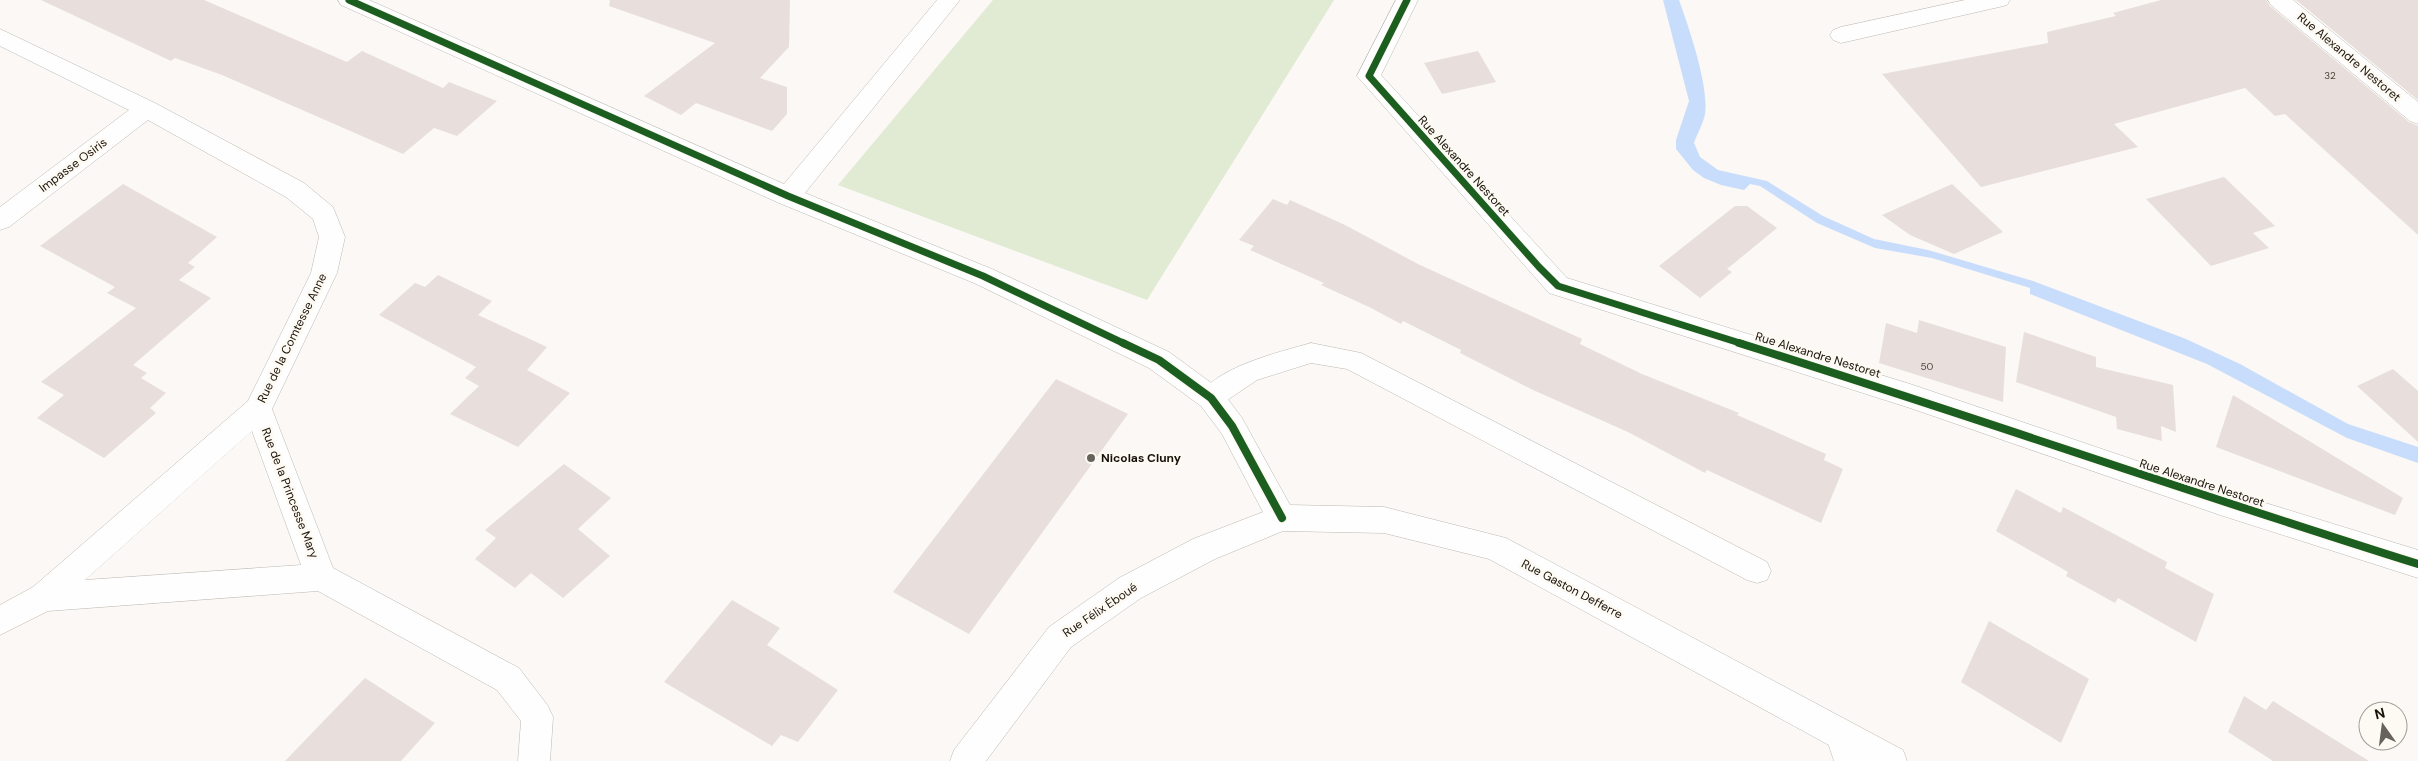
<svg xmlns="http://www.w3.org/2000/svg" width="2418" height="761" viewBox="0 0 2418 761" font-family="'DM Sans',sans-serif">
<style>
.green{fill:#e1ead3}
.water{fill:#c8ddfb}
.building{fill:#e8dfdc}
.lines{fill:none;stroke-linecap:round;stroke-linejoin:round}
.service-casing{stroke:#bdb8b2;stroke-width:1}
.minor-casing{stroke:#bdb8b2;stroke-width:1}
.service{fill:#fefefe;fill-rule:evenodd}
.minor{fill:#fefefe;fill-rule:evenodd}
.cycleway-far1-casing{stroke:#fdf9f3;stroke-width:9}
.cycleway-casing{stroke:#fdf9f3;stroke-width:11}
.cycleway-far1{stroke:#1b5e20;stroke-width:7}
.cycleway{stroke:#1b5e20;stroke-width:8}
.poi-dot{fill:#67625a;stroke:#fdf9f3;stroke-width:2}
.labels{text-anchor:middle;dominant-baseline:central;stroke-width:5;stroke-linejoin:round;paint-order:stroke}
.number-label{font-size:10px;fill:#4d463d}
.street-label{font-size:12px;fill:#181107;stroke:#fdf9f3}
.poi-label{font-size:12px;font-weight:bold;fill:#181107;stroke:#fdf9f3;text-anchor:start}
</style>
<rect width="100%" height="100%" fill="#fbf8f5"/>
<path class="green" d="M993 0H1334L1147 300 838 185Z"/>
<path class="water" d="M1663 0H1679C1689 28 1709 86 1705 114 1703 124 1697 134 1694 143L1700 157 1718 170 1767 181 1823 216 1874 239 1928 250 2033 281 2186 339 2240 364 2348 424 2418 447V463L2347 438 2207 364 2030 294V288L1932 258 1875 248 1817 223 1760 186 1750 184 1744 190 1721 185 1704 178 1693 170 1676 149V140L1689 101Z"/>
<path class="building" d="M41 0H204L347 62 362 51 443 88 449 82 497 101 457 136 434 128 403 154 222 75 175 58 171 61Z
M610 0H790L789 47 760 78 787 87V114L772 131 696 103 681 115 644 96 715 43 609 6Z
M2161 0H2266L2270 6 2409 122 2418 126V235L2285 114 2275 116 2245 88 2114 124 2138 147 1981 187 1882 74 2048 43 2047 32 2116 16 2113 13Z
M2296 0H2418V100Z
M1478 51 1496 82 1442 94 1424 63Z
M2224 177 2275 226 2253 233 2269 248 2211 266 2146 199Z
M123 184 217 237 188 263 195 267 179 280 211 298 133 365 147 373 141 378 166 393 150 408 156 413 104 458 37 418 64 395 41 382 136 308 107 293 115 287 40 246Z
M1952 184 2003 232 1954 254 1910 235 1882 215Z
M1273 199 1287 205 1290 200 1345 225 1418 264 1582 339 1580 344 1642 374 1739 413 1737 415 1826 454 1824 460 1843 469 1821 523 1707 470 1705 473 1628 432 1533 390 1460 353 1461 350 1403 321 1401 324 1369 307 1321 285 1324 283 1250 250 1254 246 1239 240Z
M1735 206H1747L1777 228 1727 269 1732 272 1700 298 1659 266Z
M438 275 492 301 478 315 547 347 527 370 570 393 518 447 450 414 479 386 465 378 476 367 379 315 415 283 425 287Z
M1919 320 2006 347 2003 402 1879 363 1886 323 1917 333Z
M2024 332 2096 357V367L2173 385 2176 432 2161 426 2162 441 2117 429 2116 417 2016 382Z
M2393 369 2418 391V442L2357 386Z
M1056 379 1128 414 969 634 893 592Z
M2233 395 2403 498 2395 515 2216 447Z
M564 464 611 498 578 529 610 556 563 598 531 573 515 588 475 559 496 538 485 530Z
M2016 489 2061 513 2063 507 2116 535 2167 562 2165 568 2214 594 2196 642 2118 598 2115 603 2066 576 2068 572 1996 531Z
M732 600 780 628 767 645 838 690 798 742 781 735 772 746 664 682Z
M1989 621 2089 679 2061 743 1961 682Z
M365 678 435 723 401 761H285Z
M2244 696 2266 710 2273 701 2369 761H2273L2228 732Z"/>
<g class="lines">
<defs>
<path id="service" d="M1311 343 1361 353 1767 562 1771 571 1767 580 1757 583 1747 580 1347 369 1311 363 1257 380 1220 405 1211 409 1202 405 1198 398C1214 367 1280 352 1311 343Z
M1840 720 1850 724 1864 761H1834L1825 734 1830 724Z"/>
<path id="minor" d="M338 0H369L784 184 937 0H960L805 193 992 269 1169 352 1221 390 1242 418 1290 505 1384 507 1506 538 1903 750 1907 761H1858L1489 559 1384 533 1283 531 1215 559 1141 598 1071 647 986 761H950L954 750 1049 627 1119 578 1193 539 1263 512 1222 434 1201 406 1149 368 974 283 779 203 341 5Z
M1396 0H1418L1381 75 1567 278 1910 384 2220 489 2418 550V578L2220 515 1910 408 1549 293 1357 76Z
M1965 0H2010L2007 5 1999 7 1841 43 1833 40 1830 35 1833 30 1841 27Z
M2268 0H2293L2418 102V124L2410 121 2271 5Z
M0 29 155 103 304 183 333 207 345 237 337 273 272 409 333 568 519 668 548 706 553 717 550 761H518L521 721 497 690 318 591 48 611 0 635V605L33 587 248 401 311 273 319 237 313 219 286 197 148 120 9 227 0 230V207L129 110 0 46ZM252 431 301 565 85 580Z"/>
</defs>
<use href="#service" class="service-casing"/>
<use href="#minor" class="minor-casing"/>
<use href="#service" class="service"/>
<use href="#minor" class="minor"/>
<defs>
<path id="cycleway-far1" d="M349 0 788 196 983 276 1125 344
M1407 0 1369 76 1539 267 1558 286 1743 344"/>
<path id="cycleway" d="M1123 343 1159 360 1211 398 1232 426 1282 518
M1739 343C1966 414 2191 493 2418 564"/>
</defs>
<use href="#cycleway-far1" class="cycleway-far1-casing"/>
<use href="#cycleway" class="cycleway-casing"/>
<use href="#cycleway-far1" class="cycleway-far1"/>
<use href="#cycleway" class="cycleway"/>
</g>
<circle class="poi-dot" cx="1091" cy="458" r="5"/>
<g class="labels">
<g class="number-label">
<text x="2330" y="75">32</text>
<text x="1927" y="366">50</text>
</g>
<g class="street-label">
<text transform="translate(2349 57) rotate(40)">Rue Alexandre Nestoret</text>
<text transform="translate(73 165) rotate(-37)">Impasse Osiris</text>
<text transform="translate(1464 166) rotate(48)">Rue Alexandre Nestoret</text>
<text transform="translate(292 338) rotate(-64)">Rue de la Comtesse Anne</text>
<text transform="translate(1818 355) rotate(17)">Rue Alexandre Nestoret</text>
<text transform="translate(2202 483) rotate(18)">Rue Alexandre Nestoret</text>
<text transform="translate(290 493) rotate(69)">Rue de la Princesse Mary</text>
<text transform="translate(1572 589) rotate(28)">Rue Gaston Defferre</text>
<text transform="translate(1100 610) rotate(-34)">Rue Félix Éboué</text>
</g>
<g class="poi-label">
<text x="1101" y="458">Nicolas Cluny</text>
</g>
</g>
<g transform="translate(2383 726) rotate(346)"><circle r="24" fill="#fdf9f3" stroke="#a19c95"/>
<path d="M0-4L9 19L0 12L-9 19Z" fill="#67625a"/>
<text y="-8" font-size="14" font-weight="bold" text-anchor="middle" fill="#181107">N</text>
</g>
</svg>
